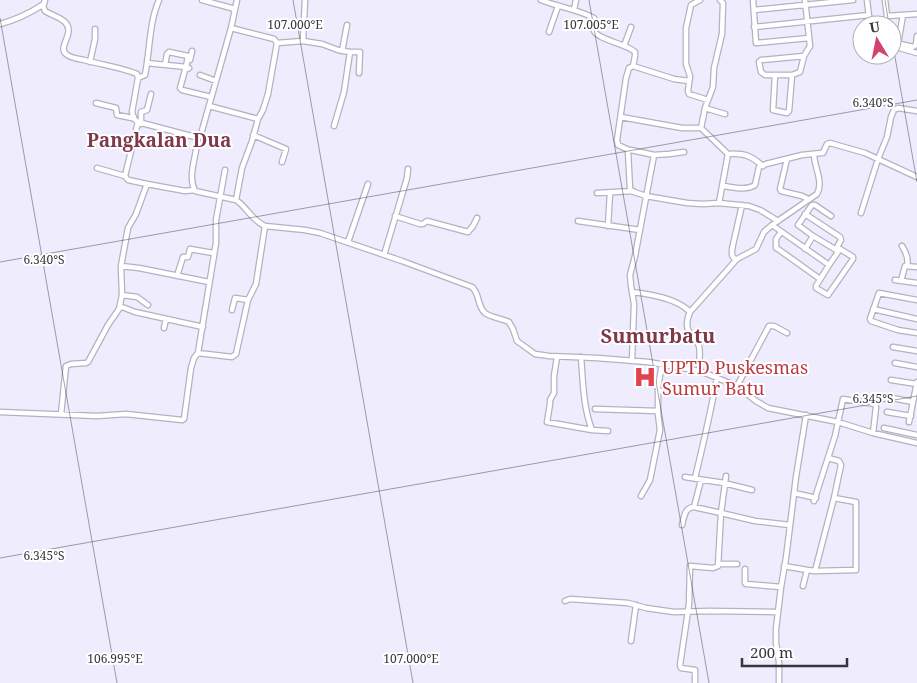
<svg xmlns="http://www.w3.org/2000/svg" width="917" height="683" viewBox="0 0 917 683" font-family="'Noto Serif',serif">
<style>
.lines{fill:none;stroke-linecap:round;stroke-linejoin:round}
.minor-casing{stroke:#b4b1c2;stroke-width:7}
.minor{stroke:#fff;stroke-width:4.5}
.ticks{fill:none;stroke:#38363d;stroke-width:1;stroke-opacity:0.45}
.labels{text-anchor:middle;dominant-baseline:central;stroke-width:4;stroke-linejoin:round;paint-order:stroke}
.health-label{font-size:18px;fill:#be3a42;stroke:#fff;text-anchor:start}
.neighbourhood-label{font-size:19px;font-weight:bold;fill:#80394b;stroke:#fff}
.quarter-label{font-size:20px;font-weight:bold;fill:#80394b;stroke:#fff}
.ticks-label{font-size:12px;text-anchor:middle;fill:#38363d;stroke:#fff;stroke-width:4;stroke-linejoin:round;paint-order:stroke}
</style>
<rect width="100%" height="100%" fill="#efecfe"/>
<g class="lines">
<defs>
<path id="minor" d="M45 0 43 6 45 11C51 15 60 17 65 22 76 33 57 47 66 54 70 58 79 59 84 60 102 65 120 67 137 74L138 78 132 112 134 119 138 122 195 137 197 140C197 156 187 175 195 191L236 200C248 208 250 219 265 226L305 230 320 233 402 261 472 287C480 294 477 306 485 313 492 318 501 318 509 322L513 329 517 341 535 354 549 356 597 358 648 362 700 371 737 386 756 401 768 408 838 422 873 433 917 443
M202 0 235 9
M541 0C558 7 577 9 594 18 594 22 593 28 594 31 599 40 627 44 635 52V56L633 66 629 68 626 78 617 140 618 145 629 150
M700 0 691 5 686 28V64L690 76 688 91 689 94 708 100
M753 0 756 43 809 38
M867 0 870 25
M885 0 887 16 885 25
M574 10 576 0
M754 10 853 0
M887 16 917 14
M0 24C16 20 30 13 44 4
M754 27 869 15
M231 28 274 39 277 43 303 41 305 0
M549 32 558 6
M303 41 322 44 338 50 350 52 344 92 334 126
M892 42 913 47 916 45 917 36
M898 44 903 15
M624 46 631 27
M892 46 917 53
M342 51 347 25
M350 52H360L359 73
M804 56 761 60 759 62 761 72 765 75H792L800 72 804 56 810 46 805 0
M190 60 192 51
M90 62 95 39V29
M147 63 186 67 188 56 169 52 167 54 165 65
M633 66 674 79 689 81
M189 68 185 70 180 88 182 90 211 97
M200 75 216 81
M775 75 773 110 787 113 789 111 792 75
M138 78 145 75C150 50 149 23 159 0
M96 103 116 108 117 115 132 118 134 117
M209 106 258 119
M705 108 725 114
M621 117 682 128H701
M141 124V112L147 110 151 94
M701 128 705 108 713 87 714 68 722 34 723 3 720 0
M253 135 286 149 282 162
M197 140 201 134 231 28 237 0
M728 154C744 153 750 155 763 166
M654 155 669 154 684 152
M787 159 780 189 781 191 802 196 808 199
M97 168 125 176 128 180 147 184 185 191 194 190
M125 176 138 122
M723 186C733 187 746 191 755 185L759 167 766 164 802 155 821 153H823L827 144 830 143 865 153 878 159 887 137 891 117 894 110 898 108 917 111
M597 193 633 191
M236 200 242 168 252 141 258 119 263 110 268 94 277 43
M719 203 749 206 760 210 778 221
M861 213 878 159 917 177
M805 214 840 237 841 240 836 249
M395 216 420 224H423L427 221 468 232 473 226 477 218
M831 216 815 205H812L798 225 813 236 838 251
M578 221 640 230
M772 225 829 265 816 286V288L828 295 853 259V257L840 249 829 265
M608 226 610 193
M781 232 776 239V248L778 249 820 279
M348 242 368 184
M902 246C906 252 909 258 907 266
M805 249 813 236
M384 255 407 178 408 169
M735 260 732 255V249L742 205
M121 266 139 268 209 282
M177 276 183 257H188L190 249 213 253
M895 280 917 283
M901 281 905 266 917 267
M632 292C650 294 677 298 690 312
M122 295 137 297 148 305
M917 300 879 293 870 319 871 321 898 330 917 333
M122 307 135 312 203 327
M873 309 917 319
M232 310 235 298 248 300 256 284 265 226
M164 328 166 319
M893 347 917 351
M198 353 216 243V220L225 170
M557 357 554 376V393L550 400V404L547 422 592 430 608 431
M581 357C583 381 583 407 592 430
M632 361 634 304 631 286 630 275 635 256 654 155 631 150 628 151 630 189 631 191 646 196 687 203 703 204 719 203 728 154 701 128
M895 363 917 367
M700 371C698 362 701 354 699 346 697 341 695 339 692 335 685 329 687 319 690 312L737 259 756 249 764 232 772 225 817 194C824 182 814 167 814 154
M891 380 917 384
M737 386 769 326H774L787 333
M658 391H683
M887 397 913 402
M595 409 658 411
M0 412 97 416 126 414 182 420 184 419 191 368 194 358 198 353 232 357 236 354 248 300
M887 412 911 416
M61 414 66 366 71 364 86 363 88 362 108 325 119 309 122 295 121 266 128 228 136 214 147 184
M909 422 917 382
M884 428 917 435
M726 476 721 513 755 521 790 525
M685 477 724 483 752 490
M695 478C703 445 711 411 717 377
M794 493 816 498
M641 496 650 480 660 430 658 414V387L662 364
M814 501 835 436 843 399 875 404 876 407 873 433
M694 507 701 480
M682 525C684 517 685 507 694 507L721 513 718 566 713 568 690 566 689 604 680 665 681 668 695 670V683
M718 564H737
M784 566 807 570
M745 569V583L746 584 781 587
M815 571 856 570V502L834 498
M803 586 807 570 815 571 834 498 841 465 839 461 828 458
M565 601 570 599 628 603 646 608 674 612 710 611 778 612
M631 641 636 605
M779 683V662L776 643V629L781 587 786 558 796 477 806 415"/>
</defs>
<use href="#minor" class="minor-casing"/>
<use href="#minor" class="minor"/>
</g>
<path class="ticks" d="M293 0 413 683M589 0 709 683M885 0 889 25M0 18 117 683M892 40 917 182M0 262 917 100M0 558 917 396"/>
<defs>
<symbol id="hospital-bare" viewBox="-9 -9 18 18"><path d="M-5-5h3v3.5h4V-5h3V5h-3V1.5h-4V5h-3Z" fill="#e0444e" stroke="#fff" stroke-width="2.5" paint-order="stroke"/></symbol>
</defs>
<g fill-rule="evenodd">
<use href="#hospital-bare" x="629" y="361" width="32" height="32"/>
</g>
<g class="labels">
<g class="health-label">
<text x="662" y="367">UPTD Puskesmas<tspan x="662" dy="21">Sumur Batu</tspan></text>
</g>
<g class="neighbourhood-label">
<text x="159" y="140">Pangkalan Dua</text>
</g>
<g class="quarter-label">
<text x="658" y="335">Sumurbatu</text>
</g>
</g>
<g class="ticks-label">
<text x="295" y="29">107.000°E</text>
<text x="591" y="29">107.005°E</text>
<text x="873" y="107">6.340°S</text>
<text x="44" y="264">6.340°S</text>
<text x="873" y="403">6.345°S</text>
<text x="44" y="560">6.345°S</text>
<text x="115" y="663">106.995°E</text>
<text x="411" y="663">107.000°E</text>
</g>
<g transform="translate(877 40) rotate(350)"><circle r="24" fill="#ffffff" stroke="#afafb1"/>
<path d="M0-4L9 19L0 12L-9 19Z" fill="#d2446e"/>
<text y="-8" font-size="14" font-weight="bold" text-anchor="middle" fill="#38363d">U</text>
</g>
<path d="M742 658v8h105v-8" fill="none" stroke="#38363d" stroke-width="2.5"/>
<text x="750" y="658" font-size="15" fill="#38363d" stroke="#ffffff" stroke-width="4" paint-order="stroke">200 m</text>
</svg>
